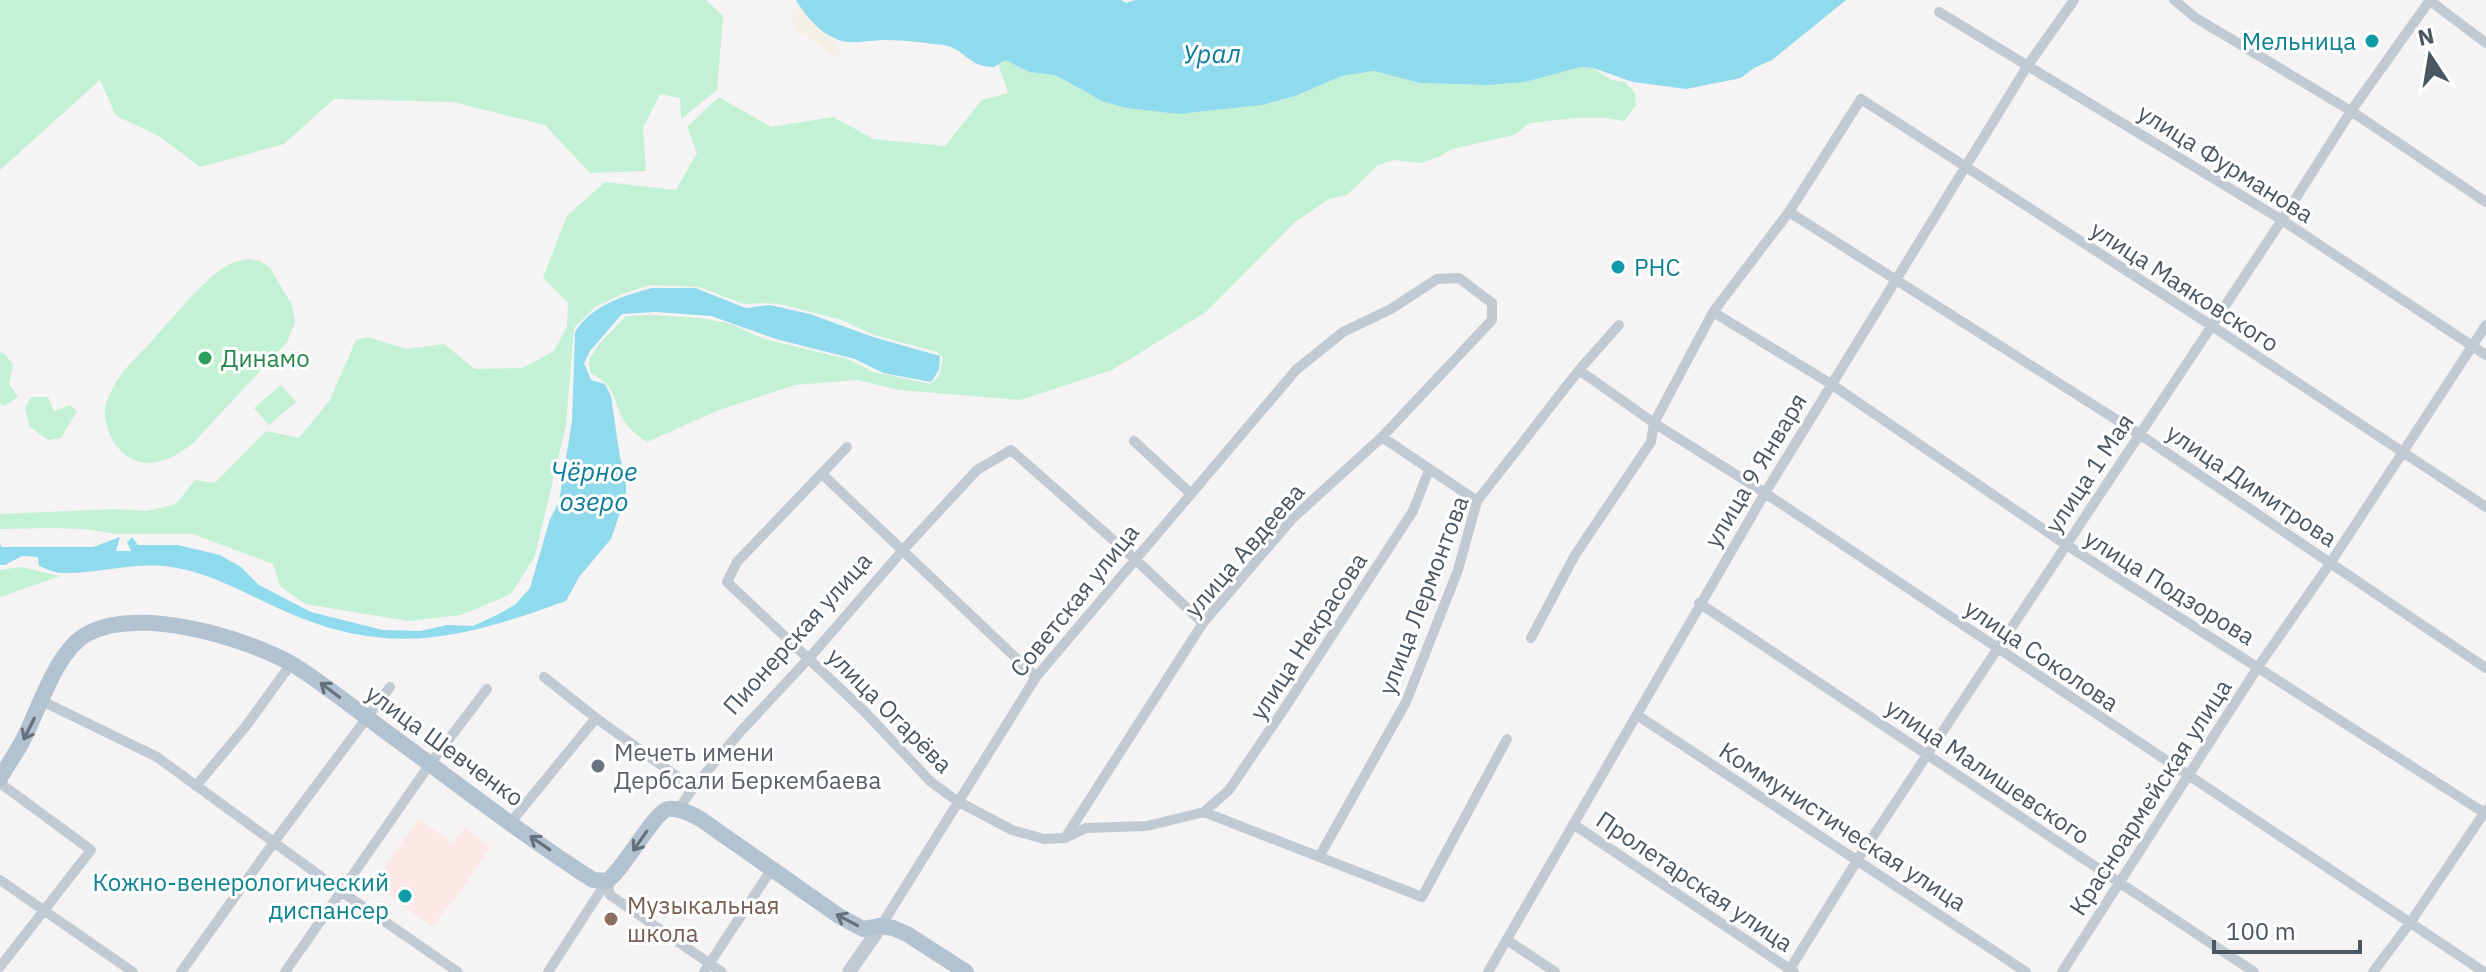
<svg xmlns="http://www.w3.org/2000/svg" width="2486" height="972" viewBox="0 0 2486 972" font-family="'IBM Plex Sans',sans-serif">
<style>
.medical{fill:#fce8e6}
.green{fill:#c3f1d5}
.sand{fill:#f5f0e5}
.water{fill:#90daee}
.lines{fill:none;stroke-linecap:round;stroke-linejoin:round}
.minor{stroke:#c1cad2;stroke-width:10}
.tertiary{stroke:#c1cad2;stroke-width:14}
.primary{stroke:#b3c2d1;stroke-width:16}
.oneway{stroke:#64717d}
.culture-dot{fill:#0f9aa8;stroke:#fff;stroke-width:3}
.leisure-dot{fill:#2e9e5b;stroke:#fff;stroke-width:3}
.worship-dot{fill:#6b7280;stroke:#fff;stroke-width:3}
.education-dot{fill:#8d6e63;stroke:#fff;stroke-width:3}
.labels{text-anchor:middle;dominant-baseline:central;stroke-width:6;stroke-linejoin:round;paint-order:stroke}
.culture-label{font-size:24px;fill:#0d838f;stroke:#fff;text-anchor:end}
.street-label{font-size:24px;fill:#4a5661;stroke:#fff}
.leisure-label{font-size:24px;fill:#27864d;stroke:#fff;text-anchor:start}
.worship-label{font-size:24px;fill:#5b616d;stroke:#fff;text-anchor:start}
.education-label{font-size:24px;fill:#785e54;stroke:#fff;text-anchor:start}
.water-label{font-size:26px;font-style:italic;fill:#0c7c9b;stroke:#fff}
</style>
<rect width="100%" height="100%" fill="#f5f3f3"/>
<path class="medical" d="M418 819 453 843 464 828 490 847 459 893 432 927 373 884Z"/>
<path class="green" d="M0 0H706L723 16 717 90 681 119 680 98 660 94 643 128 646 171 590 173 545 125 453 102 334 99 284 144 200 167 159 136 116 116 100 80 0 170Z
M1005 60 1029 72 1055 75 1090 95 1146 110 1177 114 1262 105 1295 96 1342 76 1374 71 1420 83 1487 85 1525 82 1581 67 1593 68 1611 80 1625 82 1635 93 1636 105 1624 121 1605 118H1576L1530 123 1514 135 1452 149 1440 156 1422 163 1394 160 1378 165 1347 195 1329 199 1295 222 1206 312 1112 370 1020 400 899 390 857 380 795 385 719 410 647 442C640 437 632 432 627 425 610 401 621 388 590 373L589 360 599 344 626 316 652 315 701 318 731 324 764 339 848 359 873 372 931 384 939 376 943 358 937 352 874 335 842 320 784 305 766 303 744 304 699 287 651 285 622 294 595 307 574 328 566 425 535 556 511 594 461 615 408 621 305 604 280 586 273 564 193 534H118L83 529 51 528 0 529V514L116 509 147 511 176 504 195 480 215 483 266 431 299 438 330 400 356 340 368 337 406 349 444 344 475 369 523 368 554 351 567 326 568 303 543 278 567 216 605 182 676 190 697 153 687 127 719 97 771 127 833 117 874 139 945 146 982 100 1008 93 998 64Z
M249 259 260 261 270 268 292 305 295 323 287 342 194 442C167 466 131 475 111 437 107 428 104 417 105 407 107 399 111 391 115 384 124 368 139 355 151 342 173 318 195 289 220 270 229 264 238 260 249 259Z
M0 352 5 354 13 365 9 384 18 397 4 406 0 404Z
M281 385 296 402 269 425 254 408Z
M31 397H48L54 411 70 405 77 411 61 438 48 440 30 427 25 408Z
M21 567 60 576 0 597V570Z"/>
<path class="sand" d="M796 8H801L829 36 841 52 837 58 800 31 790 17Z"/>
<path class="water" d="M796 0H1121L1126 3 1136 0H1846L1772 60 1754 68 1741 78 1686 89 1633 82 1593 68 1581 67 1525 82 1487 85 1420 83 1374 71 1342 76 1295 96 1262 105 1178 114 1127 108 1102 101 1055 75 1029 72 1005 60 994 67C967 67 965 48 943 45 925 43 905 40 887 40 874 40 861 43 849 42 826 40 807 19 796 0Z
M652 288H695L746 308 770 305 810 314 873 337 940 356 939 370 931 382 883 373 855 359 776 339 711 316 656 312 622 314 590 351 584 363 591 380 605 384 611 396 620 457 626 480V495L611 539 579 577 566 601C471 635 399 657 301 618 257 601 218 574 171 567 135 561 98 574 62 573 55 573 47 569 39 566L38 557 22 556 5 565H0V544L2 547H93L120 537 116 551H131L127 542 132 537 138 545H178L220 555 241 567 259 585 311 612 383 630 420 631 447 625 473 626 499 614 516 604 530 588 550 519 559 502 572 421 575 332C592 305 623 296 652 288Z"/>
<g class="lines">
<path class="minor" d="M2174 0 2196 18 2351 111 2486 202
M2429 0 2486 43
M1939 12 2282 220 2486 355
M1789 212 2139 434 2486 668
M1713 312 1831 384 2065 544 2486 814
M1579 370 1654 423 1765 493 2484 972
M1382 437 1477 501
M1134 441 1190 493
M847 447 737 562 727 582 864 711 931 782 957 801 1012 830 1044 839 1065 838 1086 828 1147 826 1204 812 1422 897 1507 739
M822 474 1036 677
M1699 603 2254 972
M1531 638 1575 555 1651 442 1654 423 1713 312 1789 212 1861 99 2212 326 2486 507
M544 677 596 718 693 788
M42 701 157 757 342 892 458 972
M1637 715 2026 972
M0 783 91 850 0 967
M196 786 246 726 291 664
M678 810 693 788 741 731 810 657 903 550 977 470 1011 450 1136 560 1203 623
M1204 812 1229 790 1284 709 1413 511 1429 470
M511 822 596 718
M1573 824 1794 972
M1319 857 1406 702 1458 570 1477 501 1579 370 1619 325
M0 880 133 972
M607 881 610 895 722 972
M881 926 1036 677 1296 370 1343 332 1391 309 1437 279 1459 278 1492 303V320L1382 437 1292 519 1203 623 1065 838
M1507 940 1555 972
M181 972 274 842 390 687
M285 972 430 764 487 689
M548 972 607 881
M704 972 771 870
M1488 972 1765 493 2028 65 2074 0
M1788 972 1858 859 2282 220 2351 111 2430 0
M2062 972 2258 667 2331 562 2486 325
M2373 972 2410 923 2486 810"/>
<path class="tertiary" d="M849 972 881 926"/>
<path class="primary" d="M0 778C8 764 18 751 25 736 40 706 57 650 87 634 140 606 243 637 292 664 323 683 351 706 381 728 451 779 520 833 593 880L607 881C625 868 654 812 668 809 678 807 691 814 699 818L839 916 863 929 881 926 893 928 907 934 966 972"/>
</g>
<defs><path id="oneway-shaft" d="M-6 0H5M1.5-3L5.5 0L1.5 3" fill="none" stroke-width="1.6" stroke-linecap="round" stroke-linejoin="round" transform="scale(2)"/></defs>
<g class="oneway">
<use href="#oneway-shaft" transform="translate(330 690) rotate(-143)"/>
<use href="#oneway-shaft" transform="translate(29 729) rotate(116)"/>
<use href="#oneway-shaft" transform="translate(640 841) rotate(125)"/>
<use href="#oneway-shaft" transform="translate(540 843) rotate(-145)"/>
<use href="#oneway-shaft" transform="translate(847 920) rotate(-152)"/>
</g>
<g class="culture-dot">
<circle cx="2372" cy="41" r="8"/>
<circle cx="1618" cy="267" r="8"/>
<circle cx="405" cy="896" r="8"/>
</g>
<circle class="leisure-dot" cx="205" cy="358" r="8"/>
<circle class="worship-dot" cx="598" cy="766" r="8"/>
<circle class="education-dot" cx="611" cy="919" r="8"/>
<g class="labels">
<g class="culture-label">
<text x="2356" y="41">Мельница</text>
<text x="1634" y="267" text-anchor="start">РНС</text>
<text x="389" y="882">Кожно-венерологический<tspan x="389" dy="28">диспансер</tspan></text>
</g>
<g class="street-label">
<text transform="translate(2226 163) rotate(32)">улица Фурманова</text>
<text transform="translate(2185 286) rotate(33)">улица Маяковского</text>
<text transform="translate(1755 470) rotate(-59)">улица 9 Января</text>
<text transform="translate(2089 473) rotate(-56)">улица 1 Мая</text>
<text transform="translate(2252 485) rotate(34)">улица Димитрова</text>
<text transform="translate(1244 550) rotate(-49)">улица Авдеева</text>
<text transform="translate(2170 587) rotate(32)">улица Подзорова</text>
<text transform="translate(1423 595) rotate(-69)">улица Лермонтова</text>
<text transform="translate(1074 600) rotate(-51)">Советская улица</text>
<text transform="translate(797 633) rotate(-48)">Пионерская улица</text>
<text transform="translate(1308 636) rotate(-57)">улица Некрасова</text>
<text transform="translate(2042 655) rotate(34)">улица Соколова</text>
<text transform="translate(890 710) rotate(45)">улица Огарёва</text>
<text transform="translate(445 745) rotate(36)">улица Шевченко</text>
<text transform="translate(1988 771) rotate(34)">улица Малишевского</text>
<text transform="translate(2150 797) rotate(-57)">Красноармейская улица</text>
<text transform="translate(1843 826) rotate(33)">Коммунистическая улица</text>
<text transform="translate(1695 881) rotate(34)">Пролетарская улица</text>
</g>
<g class="leisure-label">
<text x="221" y="358">Динамо</text>
</g>
<g class="worship-label">
<text x="614" y="752">Мечеть имени<tspan x="614" dy="28">Дербсали Беркембаева</tspan></text>
</g>
<g class="education-label">
<text x="627" y="905">Музыкальная<tspan x="627" dy="28">школа</tspan></text>
</g>
<g class="water-label">
<text transform="translate(1212 53) rotate(-1)">Урал</text>
<text x="594" y="471">Чёрное<tspan x="594" dy="30">озеро</tspan></text>
</g>
</g>
<g transform="translate(2430 56) rotate(348)" stroke="#ffffff" stroke-width="6" paint-order="stroke">
<path d="M0-6L14 30L0 20L-14 30Z" fill="#4a5661"/>
<text y="-12" font-size="22" font-weight="bold" text-anchor="middle" fill="#4a5661">N</text>
</g>
<path d="M2214 940v12h146v-12" fill="none" stroke="#4a5661" stroke-width="4"/>
<text x="2226" y="940" font-size="24" fill="#4a5661" stroke="#ffffff" stroke-width="6" paint-order="stroke">100 m</text>
</svg>
